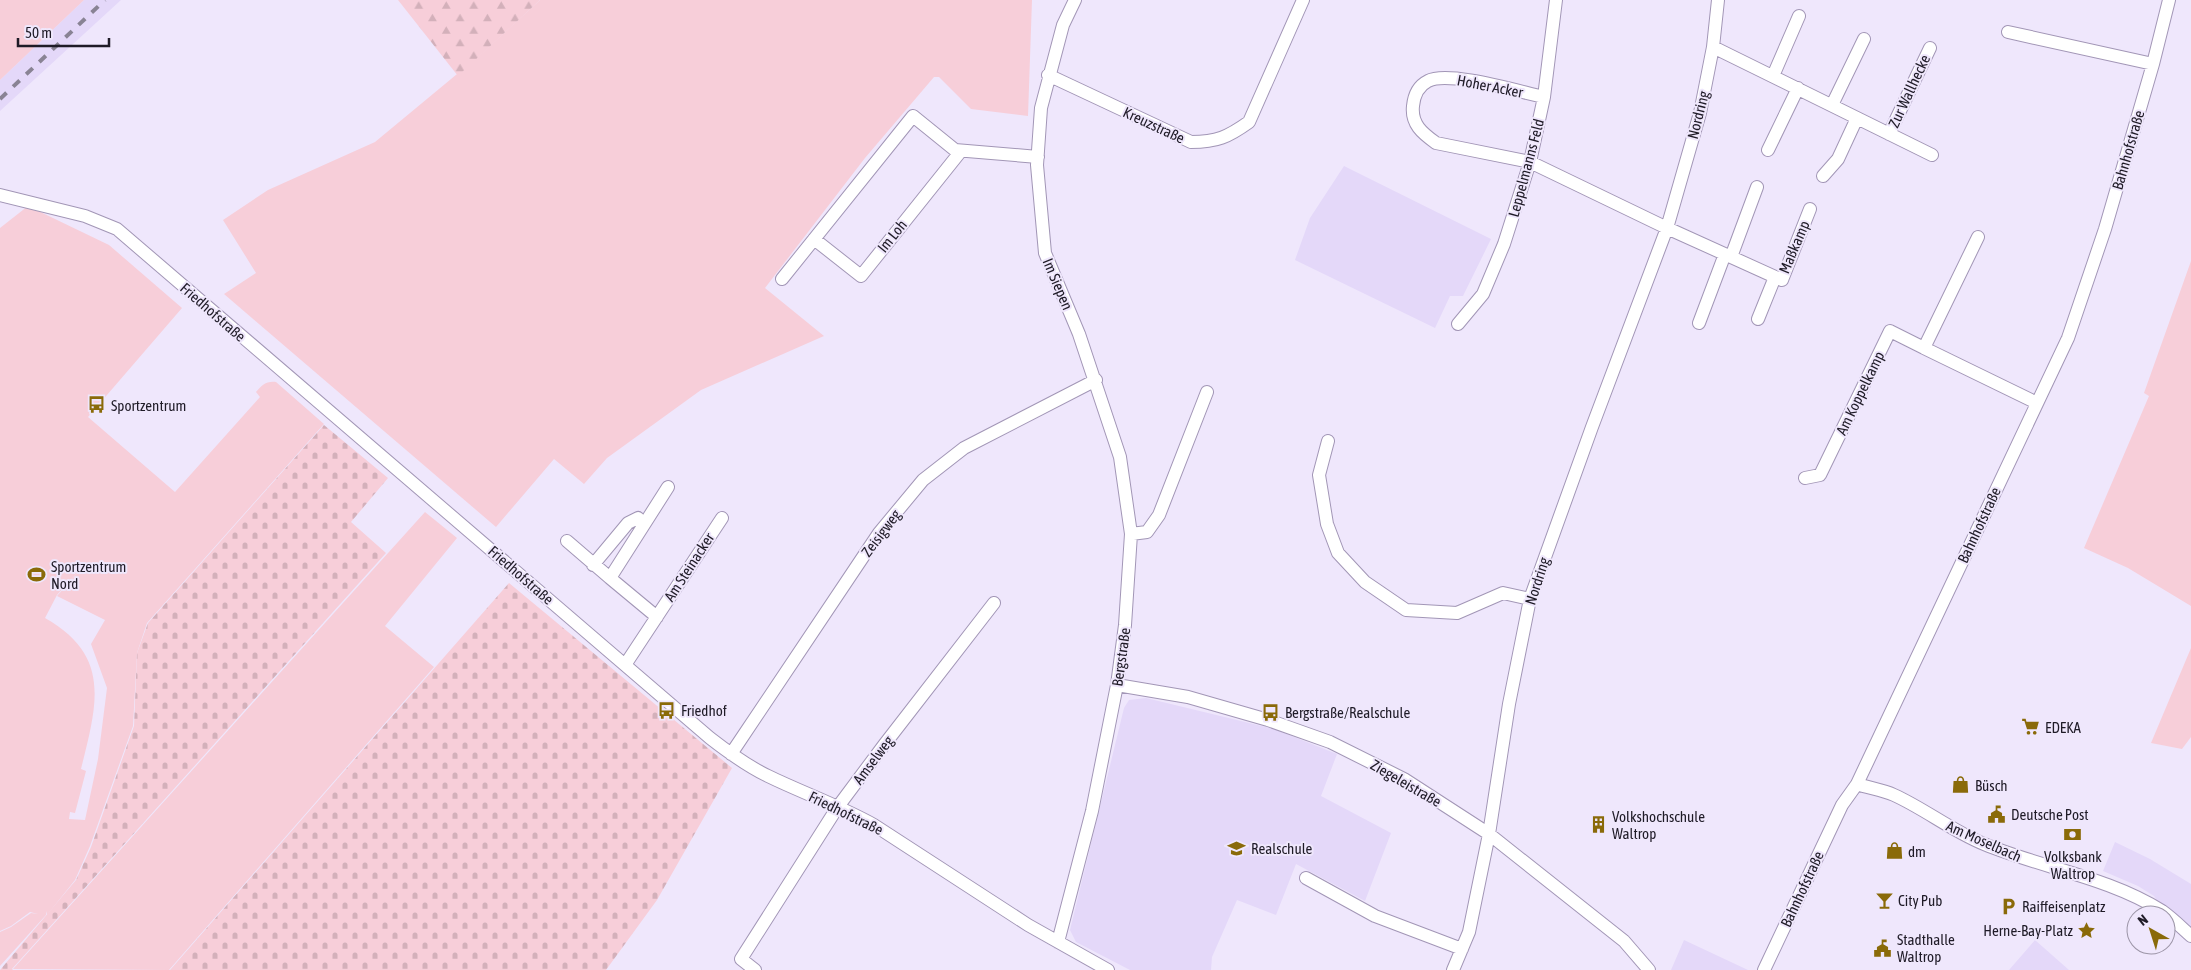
<svg xmlns="http://www.w3.org/2000/svg" width="2191" height="970" viewBox="0 0 2191 970" font-family="'Asap Condensed',sans-serif">
<style>
.built{fill:#e4d8f9}
.green{fill:#f7ced9;fill-rule:evenodd}
.forest{fill:url(#forest-firs)}
.cemetery{fill:url(#cemetery-stones)}
.lines{fill:none;stroke-linecap:round;stroke-linejoin:round}
.minor-casing{stroke:#a296b6;stroke-width:14}
.minor{stroke:#fff;stroke-width:12}
.rail{stroke:#898394;stroke-width:4;stroke-dasharray:9 9;stroke-linecap:butt}
.labels{text-anchor:middle;dominant-baseline:central;stroke-width:4;stroke-linejoin:round;paint-order:stroke}
.street-label{font-size:15px;fill:#1f1b27;stroke:#efe7fc}
.poi-label{font-size:15px;fill:#1f1b27;stroke:#efe7fc;text-anchor:start}
</style>
<defs>
<pattern id="forest-firs" width="22" height="20" patternUnits="userSpaceOnUse" patternTransform="scale(1.25)"><rect width="22" height="20" fill="#f7ced9"/><path d="M5 1l3.5 6h-7zM16 11l3.5 6h-7z" fill="#d3b0ba"/></pattern>
<pattern id="cemetery-stones" width="16" height="16" patternUnits="userSpaceOnUse" patternTransform="scale(1.25)"><rect width="16" height="16" fill="#f7ced9"/><path d="M2 7V4a2 2 0 0 1 4 0v3zM10 15v-3a2 2 0 0 1 4 0v3z" fill="#d3b0ba"/></pattern>
</defs>
<rect width="100%" height="100%" fill="#efe7fc"/>
<path class="built" d="M84 0H121L0 111V80Z
M1344 166 1491 239 1463 296H1450L1435 328 1295 260 1310 218Z
M1146 698 1274 729 1337 754 1321 796 1391 833 1365 901 1296 864 1276 915 1237 900 1212 957 1211 970H1130L1076 942 1070 930 1124 708 1129 700Z
M2115 842 2150 859 2191 884V936L2164 912 2154 896 2138 886 2103 871Z
M1684 940 1748 970H1671Z
M2035 940 2069 970H2009Z"/>
<path class="green" d="M0 0H84L0 80Z
M540 0H1032L1028 116 971 109 939 77H934L865 158 765 288 824 336 701 390 607 458 584 484 554 459 496 527 224 294 256 273 223 220 268 190 375 142 480 55Z
M28 206 109 245 182 308 88 417 175 492 260 397 256 392C262 385 266 381 276 382L324 424 147 623 137 653 133 726 90 846 75 880 47 915V911L46 915 0 966V932L11 927 31 913 38 914 30 912 11 926 0 931V228ZM85 564 57 596 105 620 91 644 107 688 98 759 85 820 69 819 70 812 75 813 86 771 81 769C97 704 112 656 45 618L57 595Z
M2191 261V606L2128 568 2084 548 2149 396 2144 393Z
M425 512 457 538 385 626 434 667 169 970 13 969Z
M2191 648V737L2182 749 2151 743Z"/>
<path class="forest" d="M398 0H540L458 76Z"/>
<path class="cemetery" d="M324 425 388 478 351 522 386 553 12 969 13 970H0L76 880 91 847 134 726 137 653 148 623Z
M509 583 732 768 657 900 606 970H170Z"/>
<g class="lines">
<defs>
<path id="minor" d="M2008 32 2153 64
M1713 47 1932 155
M1048 75 1191 142C1217 142 1228 137 1249 122L1303 0
M1773 76 1799 16
M1544 97C1520 92 1448 70 1428 81 1418 86 1414 96 1413 106 1411 124 1422 133 1436 143L1530 162 1667 228 1782 280 1810 209
M1832 105 1864 39
M1889 134 1930 48
M1768 150 1798 88
M1823 176 1838 159 1857 118
M0 195 85 216 117 229 710 738C728 752 747 766 768 776 803 793 840 806 874 825L1028 925 1108 970
M1978 237 1924 348 2037 403
M814 239 861 276 961 151
M1731 257 1757 187
M782 279 913 116 955 150 1038 157
M1758 319 1775 277
M1699 323 1725 254
M1458 324 1483 294 1504 244 1530 162 1544 97 1556 0
M1328 441 1319 475 1327 524 1338 553 1365 582 1406 610 1457 613 1503 593 1530 599
M1805 478 1820 475 1890 331 1924 348
M1131 534 1147 532 1159 515 1207 392
M567 541 610 578
M593 565 628 523 638 518 644 524
M657 617 610 578 668 487
M625 665 722 518
M1117 685 1188 697 1268 720 1330 742 1404 779 1489 834 1624 941 1649 970
M731 754 879 533 923 480 964 448 1096 380
M1857 784C1869 788 1883 790 1894 795 1925 809 1952 831 1984 844 2042 868 2108 877 2162 911 2172 918 2182 928 2191 936
M1306 878 1375 916 1462 949
M1058 942 1092 811 1117 685 1125 625 1131 534 1120 457 1079 334 1045 253 1037 165 1041 108 1063 25 1075 0
M755 970 741 959 837 808 884 745 994 603
M1453 970 1469 932 1489 834 1509 704 1530 599 1592 427 1667 228 1700 113 1713 47 1718 0
M1764 970 1842 805 1857 784 2068 338 2105 229 2153 64 2169 0"/>
</defs>
<use href="#minor" class="minor-casing"/>
<use href="#minor" class="minor"/>
<path class="rail" d="M0 99 105 0"/>
</g>
<defs>
<symbol id="bus-bare" viewBox="-9 -9 18 18"><path d="M-5-6H5V4H4V6H2V4H-2V6H-4V4H-5ZM-3.5-4V0h7V-4ZM-3.5 1.2v1.5H-2V1.2ZM2 1.2v1.5H3.5V1.2Z" fill="#8a6a09" stroke="#efe7fc" stroke-width="2.5" paint-order="stroke"/></symbol>
<symbol id="stadium-bare" viewBox="-9 -9 18 18"><path d="M0-5a6.5 5 0 1 0 0 10a6.5 5 0 1 0 0-10ZM-3.5-1.8h7v3.6h-7Z" fill="#8a6a09" stroke="#efe7fc" stroke-width="2.5" paint-order="stroke"/></symbol>
<symbol id="supermarket-bare" viewBox="-9 -9 18 18"><path d="M-6-5.5h2.5l.6 2H6L4.5 2H-2.5L-4.4-4H-6ZM-1.5 3.2a1.3 1.3 0 1 0 .1 0ZM3 3.2a1.3 1.3 0 1 0 .1 0Z" fill="#8a6a09" stroke="#efe7fc" stroke-width="2.5" paint-order="stroke"/></symbol>
<symbol id="shop-bare" viewBox="-9 -9 18 18"><path d="M-5-2.5h2.3a2.7 3.5 0 0 1 5.4 0H5L5.5 6h-11ZM-1.5-2.5h3a1.5 2.3 0 0 0-3 0Z" fill="#8a6a09" stroke="#efe7fc" stroke-width="2.5" paint-order="stroke"/></symbol>
<symbol id="civic-bare" viewBox="-9 -9 18 18"><path d="M-.6-6.5H3V-4.5H.6V-3L4-1V1h2V6H-6V1h2V-1L-.6-3ZM-1.2 2.5V6h2.4V2.5Z" fill="#8a6a09" stroke="#efe7fc" stroke-width="2.5" paint-order="stroke"/></symbol>
<symbol id="building-bare" viewBox="-9 -9 18 18"><path d="M-4-6H4V6H1V3H-1V6H-4ZM-2.5-4.3h1.7v1.8h-1.7ZM.8-4.3h1.7v1.8H.8ZM-2.5-1h1.7V.8h-1.7ZM.8-1h1.7V.8H.8Z" fill="#8a6a09" stroke="#efe7fc" stroke-width="2.5" paint-order="stroke"/></symbol>
<symbol id="bank-bare" viewBox="-9 -9 18 18"><path d="M-6-4H6V4H-6ZM0-2.3a2.3 2.3 0 1 0 0 4.6a2.3 2.3 0 1 0 0-4.6Z" fill="#8a6a09" stroke="#efe7fc" stroke-width="2.5" paint-order="stroke"/></symbol>
<symbol id="school-bare" viewBox="-9 -9 18 18"><path d="M0-5L7-2L0 1L-7-2ZM-4 1L0 2.5L4 1V4Q0 6-4 4Z" fill="#8a6a09" stroke="#efe7fc" stroke-width="2.5" paint-order="stroke"/></symbol>
<symbol id="bar-bare" viewBox="-9 -9 18 18"><path d="M-6-5H6L.8 .8V4.5H3.5V6h-7V4.5H-.8V.8Z" fill="#8a6a09" stroke="#efe7fc" stroke-width="2.5" paint-order="stroke"/></symbol>
<symbol id="parking-bare" viewBox="-9 -9 18 18"><path d="M-3.5-5.5H1a3.5 3.5 0 0 1 0 7H-1V5.5H-3.5ZM-1-3.4V-.6H.8a1.4 1.4 0 0 0 0-2.8Z" fill="#8a6a09" stroke="#efe7fc" stroke-width="2.5" paint-order="stroke"/></symbol>
<symbol id="sight-bare" viewBox="-9 -9 18 18"><path d="M0-6L1.8-2.2L6-1.7L2.9 1.2L3.7 5.4L0 3.3L-3.7 5.4L-2.9 1.2L-6-1.7L-1.8-2.2Z" fill="#8a6a09" stroke="#efe7fc" stroke-width="2.5" paint-order="stroke"/></symbol>
</defs>
<g fill-rule="evenodd">
<use href="#bus-bare" x="84" y="392" width="25" height="25"/>
<use href="#stadium-bare" x="24" y="562" width="25" height="25"/>
<use href="#bus-bare" x="654" y="698" width="25" height="25"/>
<use href="#bus-bare" x="1258" y="700" width="25" height="25"/>
<use href="#supermarket-bare" x="2018" y="714" width="25" height="25"/>
<use href="#shop-bare" x="1948" y="772" width="25" height="25"/>
<use href="#civic-bare" x="1984" y="802" width="25" height="25"/>
<use href="#building-bare" x="1586" y="812" width="25" height="25"/>
<use href="#bank-bare" x="2060" y="822" width="25" height="25"/>
<use href="#school-bare" x="1224" y="836" width="25" height="25"/>
<use href="#shop-bare" x="1882" y="838" width="25" height="25"/>
<use href="#bar-bare" x="1872" y="888" width="25" height="25"/>
<use href="#parking-bare" x="1996" y="894" width="25" height="25"/>
<use href="#sight-bare" x="2074" y="918" width="25" height="25"/>
<use href="#civic-bare" x="1870" y="936" width="25" height="25"/>
</g>
<g class="labels">
<g class="street-label">
<text transform="translate(1490 86) rotate(11)">Hoher Acker</text>
<text transform="translate(1909 91) rotate(-65)">Zur Wallhecke</text>
<text transform="translate(1698 115) rotate(-76)">Nordring</text>
<text transform="translate(1154 125) rotate(25)">Kreuzstraße</text>
<text transform="translate(2128 150) rotate(-74)">Bahnhofstraße</text>
<text transform="translate(1526 168) rotate(-75)">Leppelmanns Feld</text>
<text transform="translate(892 236) rotate(-51)">Im Loh</text>
<text transform="translate(1794 247) rotate(-67)">Maßkamp</text>
<text transform="translate(1058 284) rotate(67)">Im Siepen</text>
<text transform="translate(213 312) rotate(41)">Friedhofstraße</text>
<text transform="translate(1860 393) rotate(-64)">Am Koppelkamp</text>
<text transform="translate(1979 525) rotate(-65)">Bahnhofstraße</text>
<text transform="translate(881 533) rotate(-53)">Zeisigweg</text>
<text transform="translate(689 567) rotate(-57)">Am Steinacker</text>
<text transform="translate(521 575) rotate(41)">Friedhofstraße</text>
<text transform="translate(1537 581) rotate(-72)">Nordring</text>
<text transform="translate(1121 657) rotate(-82)">Bergstraße</text>
<text transform="translate(873 760) rotate(-53)">Amselweg</text>
<text transform="translate(1406 783) rotate(30)">Ziegeleistraße</text>
<text transform="translate(846 813) rotate(26)">Friedhofstraße</text>
<text transform="translate(1984 841) rotate(24)">Am Moselbach</text>
<text transform="translate(1802 889) rotate(-65)">Bahnhofstraße</text>
</g>
<g class="poi-label">
<text x="111" y="405">Sportzentrum</text>
<text x="51" y="566">Sportzentrum<tspan x="51" dy="17">Nord</tspan></text>
<text x="681" y="710">Friedhof</text>
<text x="1285" y="712">Bergstraße/Realschule</text>
<text x="2045" y="727">EDEKA</text>
<text x="1975" y="785">Büsch</text>
<text x="2011" y="814">Deutsche Post</text>
<text x="1612" y="816">Volkshochschule<tspan x="1612" dy="17">Waltrop</tspan></text>
<text x="1251" y="848">Realschule</text>
<text x="1908" y="851">dm</text>
<text x="2073" y="856" text-anchor="middle">Volksbank<tspan x="2073" dy="17">Waltrop</tspan></text>
<text x="1898" y="900">City Pub</text>
<text x="2022" y="906">Raiffeisenplatz</text>
<text x="2073" y="930" text-anchor="end">Herne-Bay-Platz</text>
<text x="1897" y="939">Stadthalle<tspan x="1897" dy="17">Waltrop</tspan></text>
</g>
</g>
<g transform="translate(2151 930) rotate(321)"><circle r="24" fill="#efe7fc" stroke="#9c95a7"/>
<path d="M0-4L9 19L0 12L-9 19Z" fill="#8a6a09"/>
<text y="-8" font-size="14" font-weight="bold" text-anchor="middle" fill="#1f1b27">N</text>
</g>
<path d="M18 38v8h91v-8" fill="none" stroke="#1f1b27" stroke-width="2.5"/>
<text x="25" y="38" font-size="15" fill="#1f1b27" stroke="#efe7fc" stroke-width="4" paint-order="stroke">50 m</text>
</svg>
